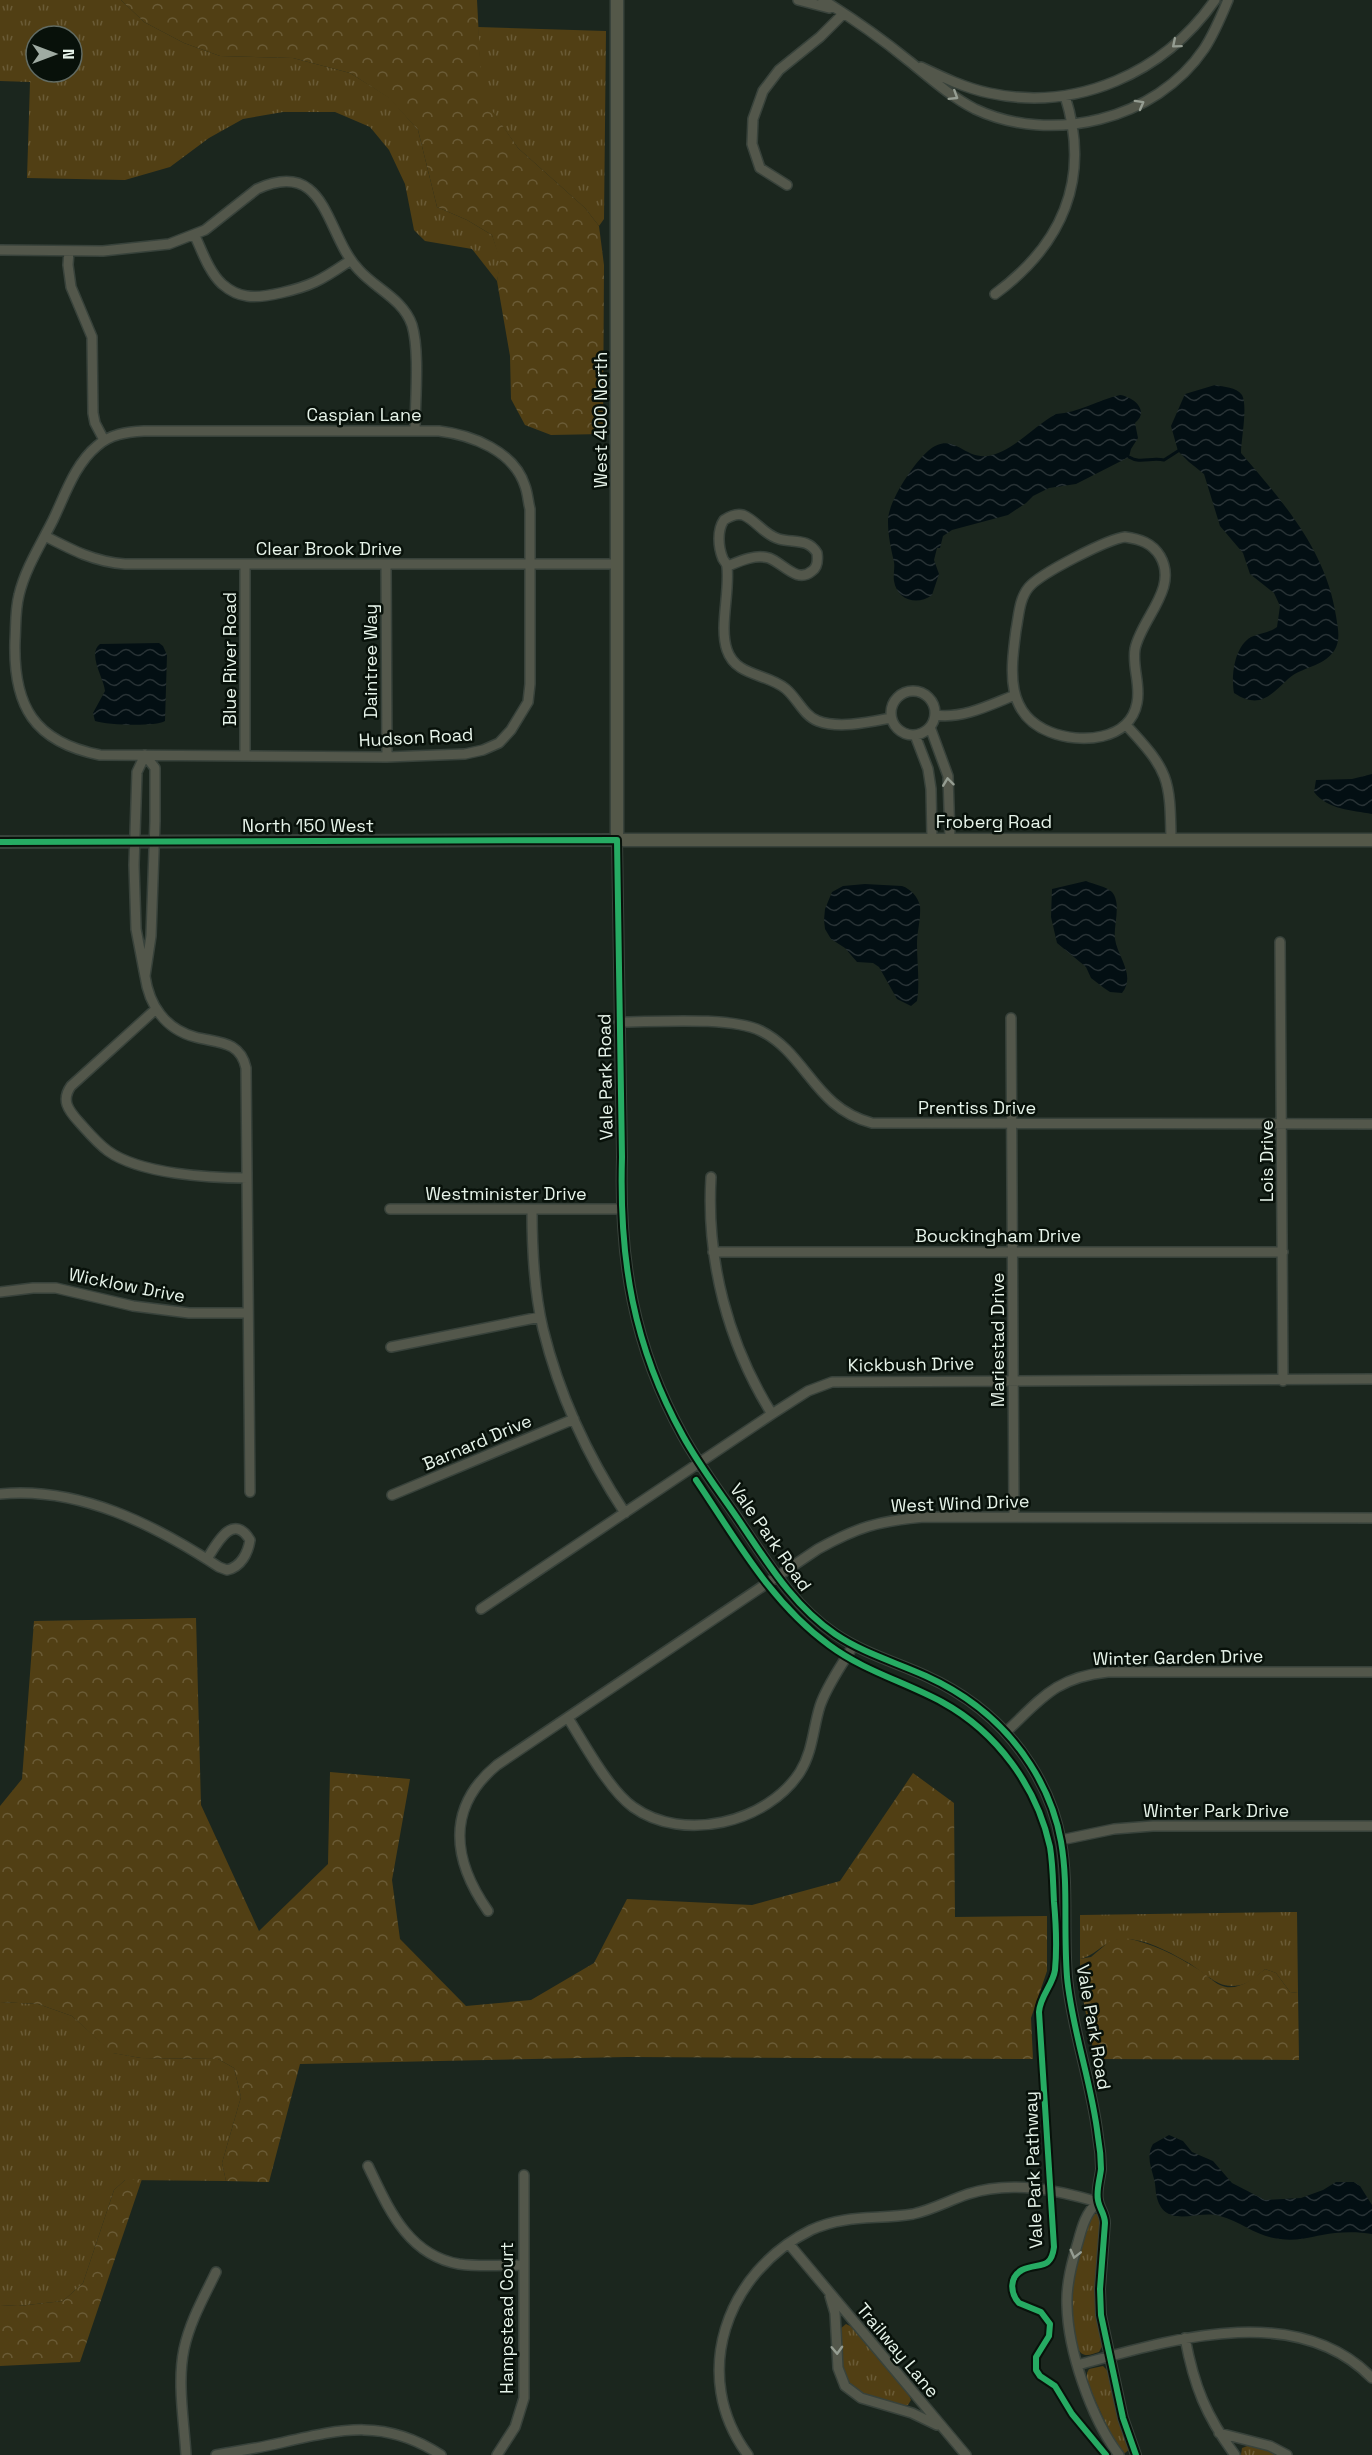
<svg xmlns="http://www.w3.org/2000/svg" width="1372" height="2455" viewBox="0 0 1372 2455" font-family="'Space Grotesk',sans-serif">
<style>
.grass{fill:url(#grass-tufts);fill-rule:evenodd}
.forest{fill:url(#forest-crowns)}
.water{fill:url(#water-waves)}
.lines{fill:none;stroke-linecap:round;stroke-linejoin:round}
.stream{stroke:#030f13;stroke-width:3}
.minor-casing{stroke:#38423b;stroke-width:12}
.tertiary-casing{stroke:#38423b;stroke-width:14}
.secondary-casing{stroke:#38423b;stroke-width:15}
.minor{stroke:#53574b;stroke-width:9}
.tertiary{stroke:#53574b;stroke-width:10}
.secondary{stroke:#545849;stroke-width:12}
.cycleway-casing{stroke:#08110a;stroke-width:10}
.cycleway{stroke:#26ab63;stroke-width:6}
.oneway{stroke:#959d92}
.labels{text-anchor:middle;dominant-baseline:central;stroke-width:5;stroke-linejoin:round;paint-order:stroke}
.street-label{font-size:18px;fill:#e6f3e9;stroke:#08110a}
</style>
<defs>
<pattern id="grass-tufts" width="24" height="20" patternUnits="userSpaceOnUse" patternTransform="scale(1.5)"><rect width="24" height="20" fill="#513f14"/><path d="M3 7l-1-3M5 7V3M7 7l1-3M15 17l-1-3M17 17v-4M19 17l1-3" fill="none" stroke="#6a5b36"/></pattern>
<pattern id="forest-crowns" width="20" height="18" patternUnits="userSpaceOnUse" patternTransform="scale(1.5)"><rect width="20" height="18" fill="#513f14"/><path d="M2 6a3 3 0 1 1 6 0M12 15a3 3 0 1 1 6 0" fill="none" stroke="#6a5b36"/></pattern>
<pattern id="water-waves" width="16" height="10" patternUnits="userSpaceOnUse" patternTransform="scale(1.5)"><rect width="16" height="10" fill="#030f13"/><path d="M0 5q4-4 8 0t8 0" fill="none" stroke="#283235"/></pattern>
</defs>
<rect width="100%" height="100%" fill="#1b261e"/>
<path class="grass" d="M0 0H121L144 22 184 43 220 56 293 58 350 73 390 98 418 130 437 207 467 220 492 235 501 261 497 281 472 249 425 241 414 230 405 184 389 150 370 127 335 112H283L243 119 209 138 170 167 125 180 27 178 30 82 0 81ZM36 36H72V72H36Z
M478 27 606 31 604 219 599 226 585 208 518 148 481 96Z
M1297 1912 1298 1993 1290 1992 1276 1973 1265 1969C1256 1977 1247 1986 1233 1986 1215 1987 1201 1969 1185 1961 1168 1951 1145 1939 1125 1939 1105 1938 1098 1955 1080 1959V1915Z
M0 2002 38 2004 72 2016 113 2053 141 2058 218 2059 234 2068 241 2097 222 2163 226 2181 125 2180 114 2190 83 2283 63 2301 18 2306 0 2305Z
M1092 2214H1098L1102 2219 1096 2301 1103 2345 1099 2352C1090 2355 1083 2358 1078 2349 1075 2335 1071 2321 1071 2307 1070 2286 1080 2231 1092 2214Z
M846 2324 852 2327 909 2395 911 2400 908 2405 903 2406C883 2400 848 2397 842 2372 839 2359 841 2342 840 2329Z
M1103 2366 1109 2372 1130 2449 1125 2453H1122L1111 2435 1087 2382V2373L1089 2369Z
M1250 2445 1281 2455H1241L1242 2448Z"/>
<path class="forest" d="M121 0H477L482 96 518 148 585 208 599 226 604 265 603 434 551 435 525 425 511 399 510 356 497 281 500 261 492 235 467 220 437 207 418 130 389 98 350 73 293 58 220 56 184 43 144 22Z
M196 1618 201 1805 259 1931 328 1864 330 1772 410 1779 392 1880 400 1939 466 2006 531 2000 594 1963 627 1899 752 1905 840 1881 913 1773 954 1803 955 1917 1047 1916V1971L1031 2018 1033 2059 627 2057 300 2064 269 2182 226 2181 222 2163 241 2097 234 2068 218 2059 141 2058 112 2053 72 2016 38 2004 0 2002V1806L22 1779 34 1621Z
M1125 1938C1153 1943 1177 1956 1201 1971 1207 1975 1213 1982 1220 1985 1236 1993 1253 1979 1265 1969L1276 1973 1290 1992 1298 1993 1299 2060 1095 2059 1080 1984V1959L1091 1957 1111 1940Z
M142 2179 80 2362 0 2366V2305L18 2306 63 2301 83 2283 114 2190 125 2180Z"/>
<path class="water" d="M1215 385C1224 387 1236 387 1242 395 1248 406 1241 440 1241 453 1283 502 1326 550 1336 616 1338 629 1341 640 1334 651 1323 667 1301 667 1288 679 1269 697 1259 709 1234 693 1231 676 1234 647 1251 637 1260 633 1269 633 1277 627L1280 606 1274 593 1250 574 1243 553 1220 526 1204 474 1189 462 1178 451 1171 426 1185 394Z
M1120 395C1134 397 1150 411 1135 423L1138 438 1131 449 1129 457 1076 484 1049 488 1033 496 1026 503 1008 515 952 530 943 536 940 548H937L934 560 939 574 932 595C917 606 897 600 894 581 893 574 895 568 894 562 891 549 888 535 888 522 887 503 913 464 928 451 953 430 963 459 987 456 1012 453 1035 425 1056 414 1079 413 1097 400 1120 395Z
M159 643 163 646 167 655 165 721C155 727 107 725 95 721L93 713 105 691C104 678 87 654 100 644Z
M1372 774V814C1352 810 1328 810 1314 792L1316 780 1352 779Z
M1086 881C1093 884 1107 887 1112 892 1122 904 1113 926 1115 939 1118 958 1136 975 1122 993L1110 992 1104 988 1091 978 1086 967 1057 943 1051 917 1052 889Z
M865 884 902 886C911 889 918 897 920 906 921 919 917 932 917 944 917 963 920 983 917 1001L911 1006 897 999 879 967 873 963 857 962 845 948 831 939 825 929 824 920 825 909 832 892 843 886Z
M1169 2135 1183 2141 1192 2152 1213 2161 1232 2183 1265 2200 1301 2198 1323 2190 1336 2182H1354L1360 2186 1372 2205V2234C1360 2232 1347 2232 1335 2233 1316 2235 1300 2242 1280 2239 1257 2237 1242 2222 1220 2216 1198 2209 1166 2230 1157 2198 1155 2192 1156 2185 1154 2179 1151 2167 1146 2156 1153 2144Z"/>
<g class="lines">
<path class="stream" d="M1129 457C1140 464 1151 457 1164 460L1178 451"/>
<defs>
<path id="minor" d="M798 0 829 8
M823 0C852 18 882 39 909 61 930 78 950 96 975 109 1051 145 1156 120 1204 49 1214 34 1221 17 1228 0
M921 67C942 77 965 88 989 93 1077 112 1164 73 1215 0
M787 185 760 168 752 144 753 119 763 91 779 70 820 37 843 14
M195 236C202 251 209 272 222 284 229 290 238 295 247 296 263 299 300 289 315 282 328 276 339 268 351 260
M0 250 103 251 169 244 205 230 257 189C328 157 325 235 359 270 376 289 403 299 412 325 420 352 415 401 415 430
M69 251 68 265 71 287 92 337 93 413 95 423 104 440
M995 294C1063 244 1091 178 1065 96
M144 431H439C472 435 514 451 525 486 528 494 528 502 530 509V684L528 702 511 730 499 743 483 750 465 754 387 757 100 755C34 742 13 706 15 641 16 626 15 610 19 595 25 569 41 544 53 520 65 495 75 464 97 446 110 434 127 432 144 431Z
M45 536C72 550 95 562 125 564H618
M1125 537C1140 539 1152 543 1160 556 1179 588 1141 619 1135 649 1132 667 1141 685 1137 703 1130 741 1080 744 1050 732 1004 714 1011 669 1016 630 1019 615 1019 599 1029 587 1041 573 1108 539 1125 537Z
M386 564 387 757
M728 566C740 561 755 554 769 558 783 563 797 584 812 571 818 567 818 560 817 553 808 538 794 543 779 539 764 535 756 520 743 515 736 513 730 516 724 520 717 530 718 547 723 559 725 562 727 564 727 567 730 592 719 627 727 650 736 677 767 673 786 689 797 698 804 716 818 721 839 729 870 722 891 718
M891 713a22 22 0 1 1 44 0a22 22 0 1 1-44 0Z
M935 715C963 719 990 705 1015 695
M1126 725C1169 771 1170 778 1171 839
M930 727 948 776 950 839
M915 735 928 769 931 789 932 839
M145 755 155 768V821L151 936 145 976 136 929 134 865 137 772Z
M245 755V564
M617 840 622 1157C619 1259 633 1346 683 1436 700 1467 722 1495 742 1525 769 1565 794 1606 835 1634 863 1653 895 1662 926 1676 968 1695 1005 1725 1030 1764 1078 1838 1061 1897 1067 1977 1072 2031 1092 2083 1098 2137 1100 2148 1101 2159 1101 2169 1100 2179 1096 2190 1098 2200 1099 2208 1105 2214 1105 2223L1100 2289 1101 2315 1123 2418 1136 2455
M1280 942 1283 1381
M145 976C149 1005 165 1029 195 1037 217 1043 240 1040 246 1068L250 1492
M156 1009 71 1086C61 1100 68 1110 79 1122 88 1132 97 1143 108 1151 140 1174 209 1178 247 1178
M1011 1018 1014 1517
M619 1022C655 1022 730 1016 761 1031 807 1054 814 1108 872 1123L1372 1124
M711 1177C706 1260 728 1344 772 1414
M390 1209H621
M532 1210C532 1249 534 1291 543 1329 559 1394 588 1457 625 1513
M713 1252H1283
M0 1292 33 1288H56L133 1306 189 1313H248
M391 1347 540 1317
M0 1494C79 1486 155 1525 219 1567L227 1570C241 1567 248 1553 250 1540 233 1512 217 1543 207 1559
M392 1495 574 1419
M481 1609 772 1414 808 1391 832 1382 1372 1379
M568 1718C584 1743 609 1790 633 1807 683 1843 767 1823 800 1772 813 1751 813 1728 820 1706 827 1685 842 1665 853 1646
M1006 1732C1041 1699 1056 1677 1108 1672H1372
M1061 1840 1114 1829 1153 1826H1372
M488 1911C453 1861 445 1808 497 1765L818 1549C858 1527 878 1521 924 1517L1372 1518
M368 2166C388 2207 407 2255 459 2264 480 2267 502 2265 524 2265
M1098 2202C1086 2212 1082 2227 1078 2242 1072 2262 1066 2284 1067 2305 1068 2351 1091 2418 1119 2455
M789 2244 966 2455
M830 2296 835 2313 838 2368 845 2386 861 2398 912 2413 937 2425
M1185 2338C1194 2386 1206 2416 1235 2455
M1078 2365C1169 2340 1296 2300 1372 2378
M1219 2433 1270 2446 1287 2455
M186 2455C184 2421 177 2382 184 2349 190 2321 204 2297 216 2272
M216 2455C237 2451 259 2448 280 2443 341 2429 385 2418 441 2455
M497 2455 515 2427 524 2398V2175
M748 2455C689 2376 726 2272 811 2230 846 2214 877 2220 913 2214 932 2210 950 2200 968 2194 1011 2180 1057 2190 1098 2202"/>
<path id="tertiary" d="M0 842 617 840"/>
<path id="secondary" d="M617 0V840H1372"/>
</defs>
<use href="#minor" class="minor-casing"/>
<use href="#tertiary" class="tertiary-casing"/>
<use href="#secondary" class="secondary-casing"/>
<use href="#minor" class="minor"/>
<use href="#tertiary" class="tertiary"/>
<use href="#secondary" class="secondary"/>
<defs>
<path id="cycleway" d="M0 842 617 840 622 1157C619 1259 633 1346 683 1436 700 1467 722 1495 742 1525 769 1565 794 1606 835 1634 863 1653 895 1662 926 1676 968 1695 1005 1725 1030 1764 1078 1838 1061 1897 1067 1977 1072 2031 1092 2083 1098 2137 1100 2148 1101 2159 1101 2169 1100 2179 1096 2190 1098 2200 1099 2208 1105 2214 1105 2223L1100 2289 1101 2315 1123 2418 1136 2455
M696 1480C736 1539 771 1603 829 1645 864 1671 905 1682 942 1702 997 1732 1037 1787 1050 1847 1053 1865 1053 1884 1054 1902 1056 1924 1057 1948 1055 1970 1053 1985 1040 1996 1039 2012L1054 2247C1051 2271 1038 2262 1022 2270 1009 2277 1010 2293 1019 2303L1041 2312 1050 2324 1049 2336 1036 2357V2370L1040 2376 1055 2386 1072 2414 1106 2455"/>
</defs>
<use href="#cycleway" class="cycleway-casing"/>
<use href="#cycleway" class="cycleway"/>
</g>
<defs><path id="oneway-chevron" d="M-2-3.5L2.5 0L-2 3.5" fill="none" stroke-width="1.6" stroke-linecap="round" stroke-linejoin="round" transform="scale(1.5)"/></defs>
<g class="oneway">
<use href="#oneway-chevron" transform="translate(1176 44) rotate(140)"/>
<use href="#oneway-chevron" transform="translate(954 96) rotate(32)"/>
<use href="#oneway-chevron" transform="translate(1140 104) rotate(-29)"/>
<use href="#oneway-chevron" transform="translate(948 782) rotate(-97)"/>
<use href="#oneway-chevron" transform="translate(1075 2254) rotate(104)"/>
<use href="#oneway-chevron" transform="translate(837 2350) rotate(88)"/>
</g>
<g class="labels">
<g class="street-label">
<text x="364" y="414">Caspian Lane</text>
<text transform="translate(600 420) rotate(-90)">West 400 North</text>
<text x="329" y="548">Clear Brook Drive</text>
<text transform="translate(229 659) rotate(-90)">Blue River Road</text>
<text transform="translate(370 661) rotate(-90)">Daintree Way</text>
<text transform="translate(416 737) rotate(-3)">Hudson Road</text>
<text x="994" y="821">Froberg Road</text>
<text x="308" y="825">North 150 West</text>
<text transform="translate(605 1077) rotate(-91)">Vale Park Road</text>
<text x="977" y="1107">Prentiss Drive</text>
<text transform="translate(1266 1161) rotate(-90)">Lois Drive</text>
<text x="506" y="1193">Westminister Drive</text>
<text x="998" y="1235">Bouckingham Drive</text>
<text transform="translate(127 1285) rotate(11)">Wicklow Drive</text>
<text transform="translate(997 1340) rotate(-90)">Mariestad Drive</text>
<text transform="translate(911 1364) rotate(-1)">Kickbush Drive</text>
<text transform="translate(477 1442) rotate(-23)">Barnard Drive</text>
<text transform="translate(960 1503) rotate(-2)">West Wind Drive</text>
<text transform="translate(771 1537) rotate(55)">Vale Park Road</text>
<text transform="translate(1178 1657) rotate(-1)">Winter Garden Drive</text>
<text x="1216" y="1810">Winter Park Drive</text>
<text transform="translate(1094 2027) rotate(80)">Vale Park Road</text>
<text transform="translate(1033 2170) rotate(-92)">Vale Park Pathway</text>
<text transform="translate(506 2318) rotate(-90)">Hampstead Court</text>
<text transform="translate(898 2350) rotate(50)">Trailway Lane</text>
</g>
</g>
<g transform="translate(54 54) rotate(90)"><circle r="28" fill="#08110a" stroke="#616b63" stroke-width="1.5"/>
<path d="M0-4.5L10 22L0 15L-10 22Z" fill="#9faba2"/>
<text y="-9" font-size="16" font-weight="bold" text-anchor="middle" fill="#e6f3e9">N</text>
</g>
</svg>
